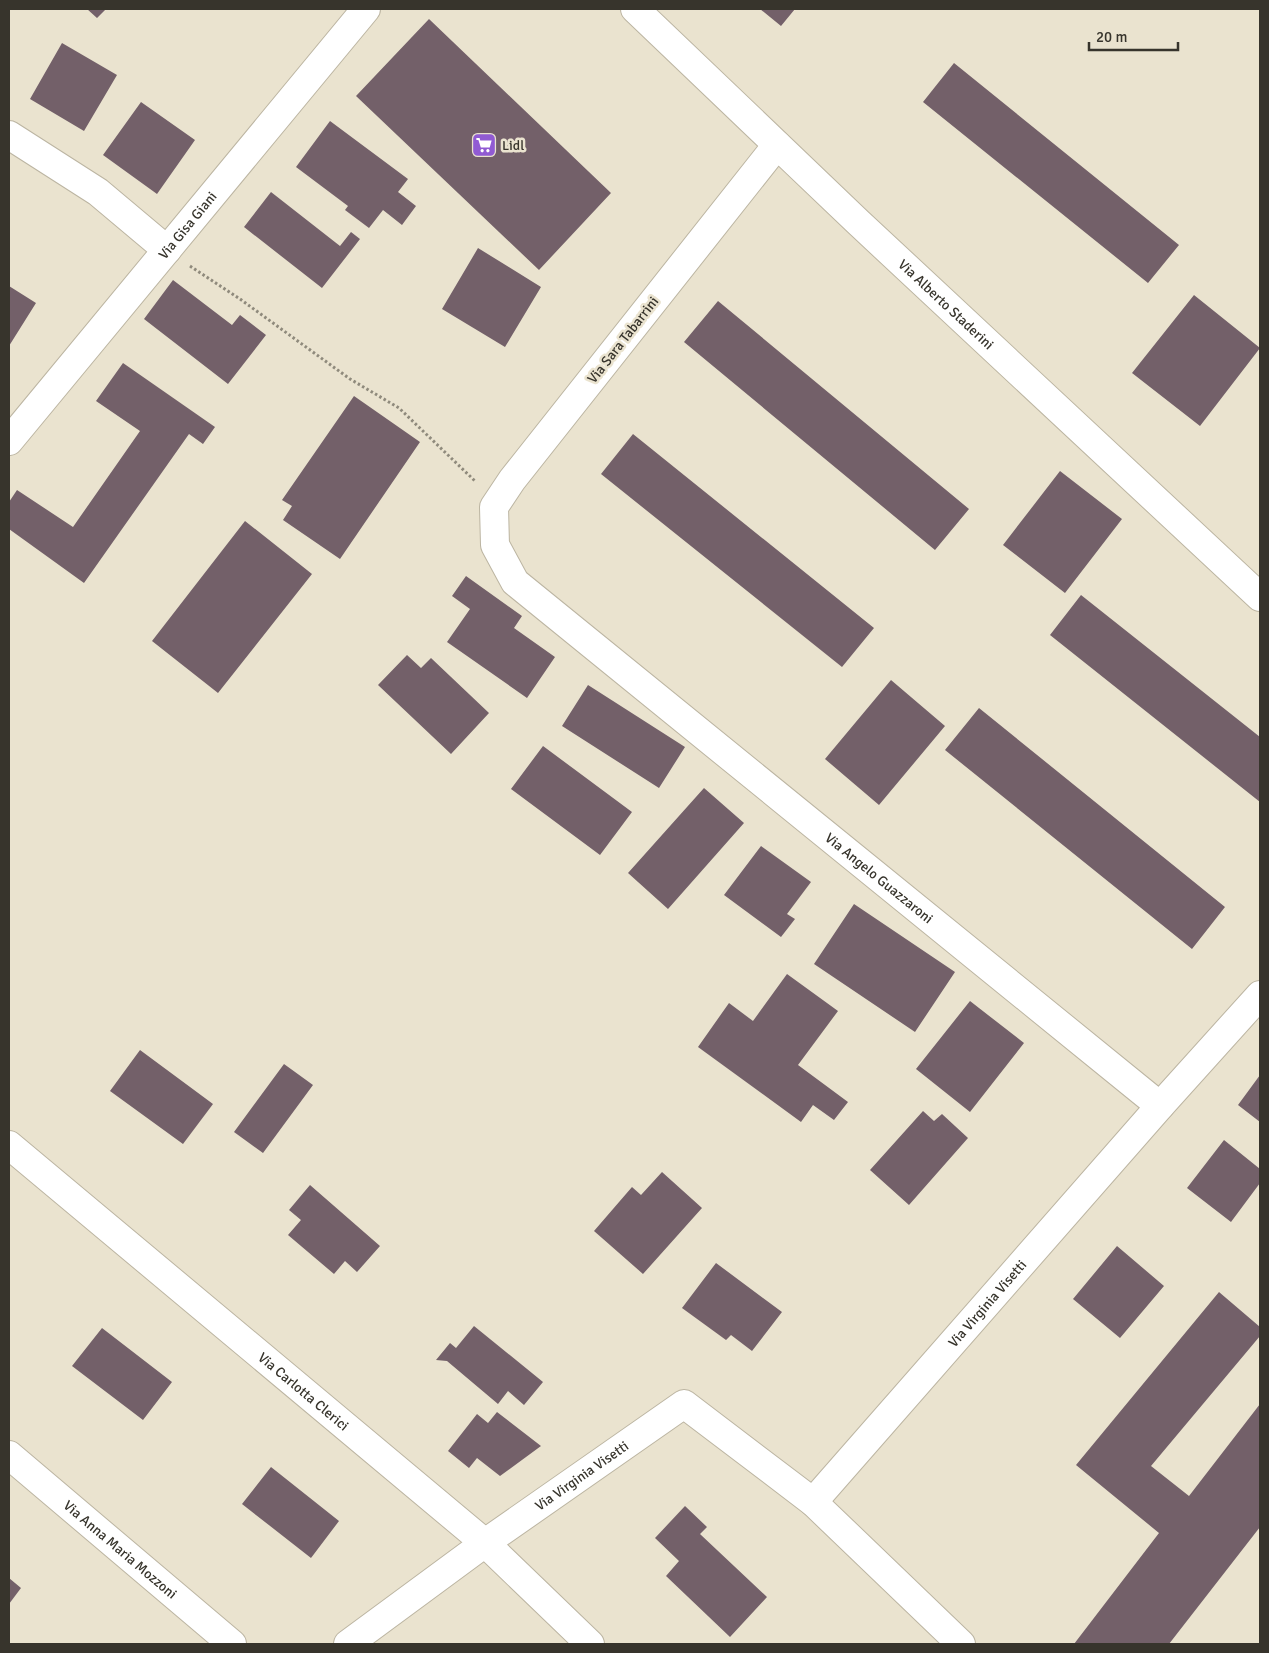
<svg xmlns="http://www.w3.org/2000/svg" width="1269" height="1653" viewBox="0 0 1269 1653" font-family="Signika,sans-serif">
<style>
.building{fill:#736069}
.lines{fill:none;stroke-linecap:round;stroke-linejoin:round}
.minor-casing{stroke:#bcb5a2;stroke-width:30}
.path{stroke:#8f8a7c;stroke-width:3;stroke-dasharray:2.5 2.5;stroke-linecap:butt}
.minor{stroke:#fff;stroke-width:28}
.labels{text-anchor:middle;dominant-baseline:central;stroke-width:5;stroke-linejoin:round;paint-order:stroke}
.poi-label{font-size:14px;fill:#37342c;stroke:#eae3cf;text-anchor:start}
.street-label{font-size:14px;fill:#37342c;stroke:#eae3cf}
</style>
<rect width="100%" height="100%" fill="#eae3cf"/>
<path class="building" d="M87 9H106L97 18Z
M760 9H795L781 26Z
M429 19 611 193 539 270 356 96Z
M62 43 117 75 84 131 30 99Z
M954 63 1179 245 1148 283 923 102Z
M141 102 195 140 157 194 103 155Z
M330 121 408 179 398 192 416 206 402 225 383 210 369 228 345 210 348 206 296 167Z
M271 192 340 246 351 232 360 239 322 288 244 227Z
M478 248 541 287 505 347 442 309Z
M173 280 232 325 240 315 266 335 228 384 144 319Z
M9 286 36 303 9 346Z
M1194 295 1260 348 1200 426 1132 373Z
M718 301 969 509 935 550 684 342Z
M123 363 215 427 203 444 189 434 84 583 9 529V502L17 490 73 527 140 431 96 401Z
M354 396 420 442 340 559 283 520 292 506 282 500Z
M633 434 874 628 842 667 601 474Z
M1060 471 1122 519 1065 593 1003 545Z
M245 521 312 574 218 693 152 641Z
M466 576 522 616 514 628 555 657 527 698 447 642 470 609 452 596Z
M1081 595 1260 737V802L1050 635Z
M407 655 421 668 431 658 489 713 451 754 378 685Z
M891 680 945 726 879 805 825 759Z
M588 685 685 747 659 788 562 726Z
M979 708 1225 907 1192 949 945 750Z
M543 746 632 812 600 855 511 789Z
M704 788 744 823 668 909 628 873Z
M761 846 811 882 787 914 795 919 781 937 724 895Z
M854 904 955 972 915 1032 814 964Z
M787 974 838 1011 798 1065 848 1102 834 1120 813 1105 801 1122 698 1047 729 1003 753 1021Z
M970 1001 1024 1043 970 1112 916 1069Z
M140 1050 213 1104 183 1144 110 1091Z
M284 1064 313 1085 263 1153 234 1132Z
M1260 1075V1122L1238 1105Z
M923 1111 934 1121 942 1114 968 1138 909 1205 870 1170Z
M1224 1140 1260 1169V1183L1231 1222 1187 1188Z
M662 1172 702 1208 643 1274 594 1231 632 1187 641 1195Z
M310 1185 380 1246 357 1272 345 1261 334 1274 288 1235 301 1220 289 1210Z
M1117 1246 1164 1286 1120 1338 1073 1299Z
M716 1263 782 1312 752 1351 731 1335 726 1340 682 1308Z
M1219 1292 1260 1327V1336L1151 1466 1189 1496 1260 1404V1527L1169 1644H1074L1159 1533 1076 1465Z
M474 1326 543 1382 524 1405 508 1391 498 1404 447 1361 436 1360 450 1343 456 1348Z
M102 1328 172 1382 143 1420 72 1366Z
M497 1412 541 1446 500 1476 477 1458 469 1468 448 1451 477 1414 488 1423Z
M271 1467 339 1521 311 1558 242 1504Z
M685 1506 707 1527 700 1534 767 1597 730 1637 666 1576 679 1561 655 1538Z
M9 1578 21 1588 9 1604Z"/>
<g class="lines">
<defs>
<g id="minor">
<path id="s1" d="M635 9 858 222 1260 597"/>
<path d="M9 135 98 192 167 250"/>
<path id="s2" d="M777 145 512 480 494 507 495 545 515 582 1160 1106"/>
<path id="s3" d="M9 441 366 9"/>
<path id="s4" d="M9 1145 485 1543 590 1644"/>
<path id="s5" d="M9 1455 232 1644"/>
<path d="M813 1502 961 1644"/>
<path id="s6" d="M348 1644 485 1543 684 1404 813 1502 1160 1106 1260 995"/>
</g>
</defs>
<use href="#minor" class="minor-casing"/>
<path class="path" d="M190 266 240 299 350 379 399 408 475 481"/>
<use href="#minor" class="minor"/>
</g>
<defs>
<symbol id="supermarket-square" viewBox="-11 -11 22 22"><rect x="-9" y="-9" width="18" height="18" rx="4" fill="#915bd3" stroke="#eae3cf"/><path d="M-6-5.5h2.5l.6 2H6L4.5 2H-2.5L-4.4-4H-6ZM-1.5 3.2a1.3 1.3 0 1 0 .1 0ZM3 3.2a1.3 1.3 0 1 0 .1 0Z" fill="#fff"/></symbol>
</defs>
<g fill-rule="evenodd">
<use href="#supermarket-square" x="470" y="131" width="28" height="28"/>
</g>
<g class="labels">
<g class="poi-label">
<text x="502" y="145">Lidl</text>
</g>
<g class="street-label">
<text stroke="none"><textPath href="#s3" startOffset="280">Via Gisa Giani</textPath></text>
<text stroke="none"><textPath href="#s1" startOffset="429">Via Alberto Staderini</textPath></text>
<text transform="translate(623 340) rotate(-52)">Via Sara Tabarrini</text>
<text stroke="none"><textPath href="#s2" startOffset="1009">Via Angelo Guazzaroni</textPath></text>
<text stroke="none"><textPath href="#s6" startOffset="839">Via Virginia Visetti</textPath></text>
<text stroke="none"><textPath href="#s4" startOffset="384">Via Carlotta Clerici</textPath></text>
<text stroke="none"><textPath href="#s6" startOffset="288">Via Virginia Visetti</textPath></text>
<text stroke="none"><textPath href="#s5" startOffset="146">Via Anna Maria Mozzoni</textPath></text>
</g>
</g>
<rect width="1269" height="1653" fill="none" stroke="#37342c" stroke-width="20"/>
<path d="M1089 42v8h89v-8" fill="none" stroke="#37342c" stroke-width="2.5"/>
<text x="1096" y="42" font-size="15" fill="#37342c" stroke="#eae3cf" stroke-width="4" paint-order="stroke">20 m</text>
</svg>
